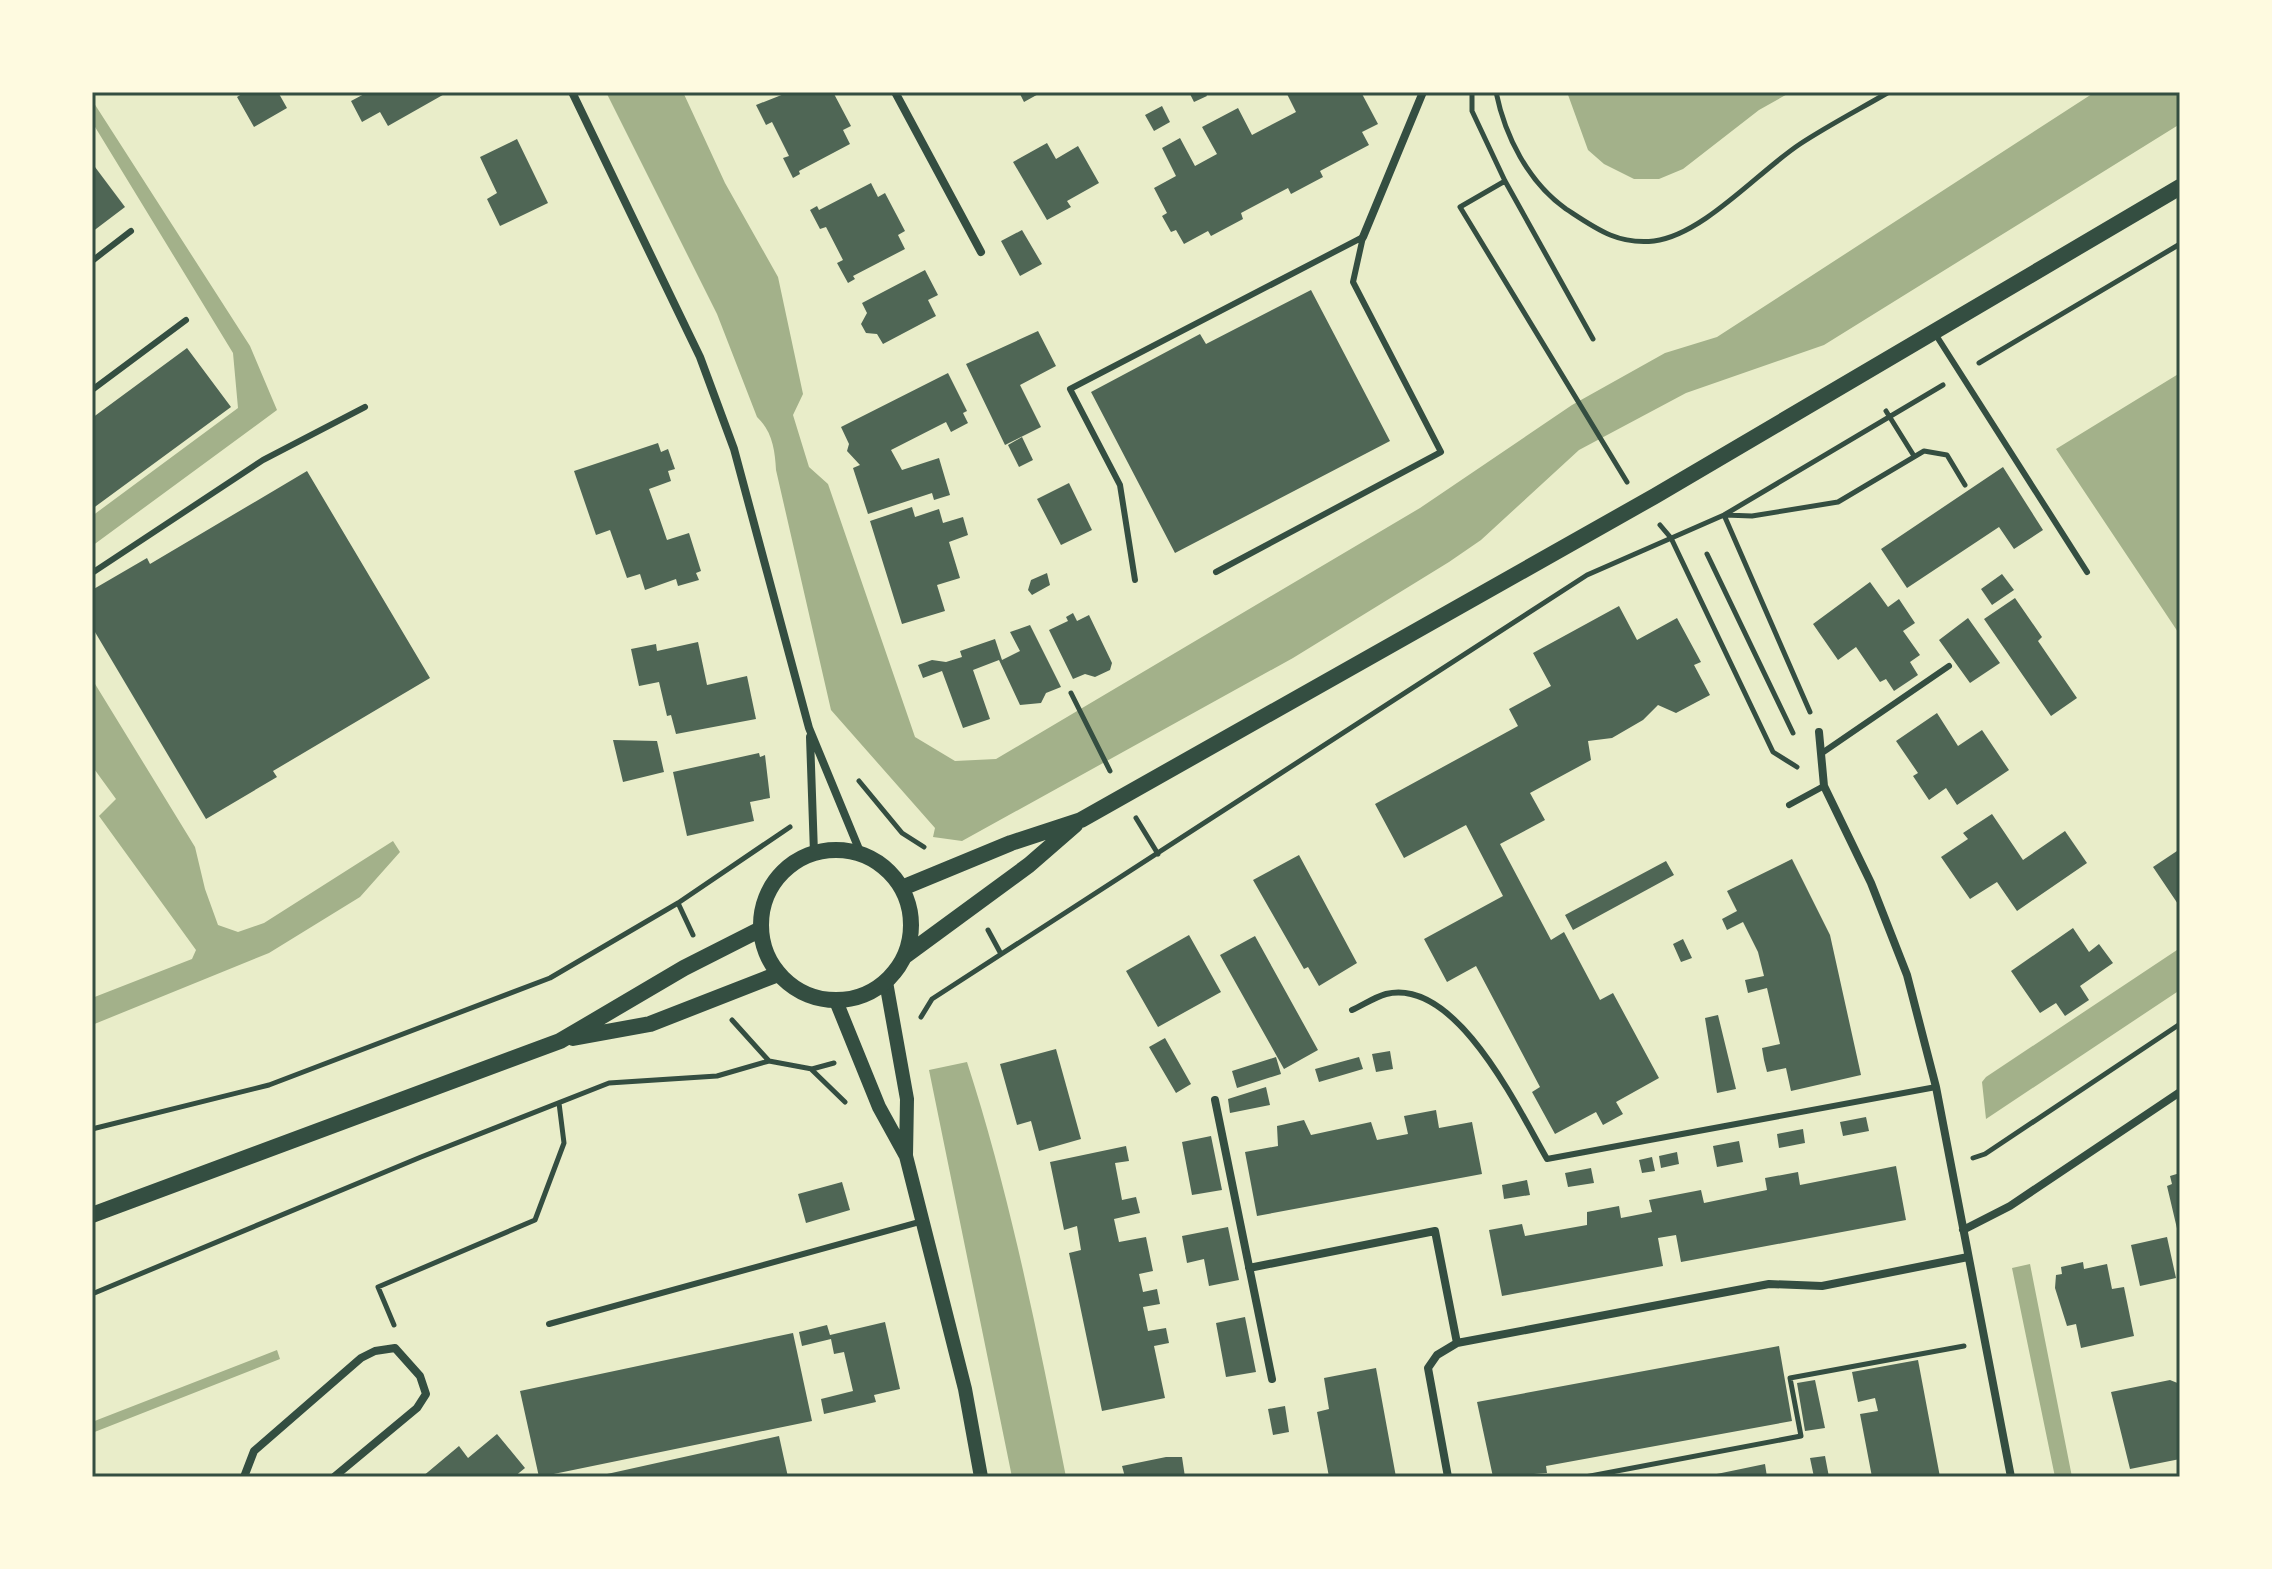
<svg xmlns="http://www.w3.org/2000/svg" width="2272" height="1569" viewBox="0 0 2272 1569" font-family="Roboto,sans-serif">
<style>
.water{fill:#a3b18a}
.building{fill:#4f6655}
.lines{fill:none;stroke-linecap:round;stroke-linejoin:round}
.path{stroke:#344e41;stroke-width:5}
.service{stroke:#344e41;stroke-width:6}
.minor{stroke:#344e41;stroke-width:8}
.tertiary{stroke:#344e41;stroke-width:14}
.secondary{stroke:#344e41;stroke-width:16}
.neatline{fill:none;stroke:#344e41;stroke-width:3}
</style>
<rect width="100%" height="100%" fill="#e9edc9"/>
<path class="water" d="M606 92H683L725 183 778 277 803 394 793 415 809 467 828 484 915 737 955 761 996 759 1420 508 1572 405 1665 353 1717 337 2095 92H2180V124L1824 345 1686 393 1579 450 1481 540 1449 562 1293 658 962 841 933 837 935 828 831 710 776 470C775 450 772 431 757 417L717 314Z
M1567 92H1791L1759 110 1683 169 1659 179H1634L1604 164 1588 150Z
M92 100 250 346 277 410 92 546V516L238 408 233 353 92 122Z
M2180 373V635L2056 449Z
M92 679 195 847 205 889 218 925 238 932 264 923 393 841 400 852 360 897 269 953 92 1025V998L192 959 196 950 99 816 116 799 92 766Z
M2180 948V990L1986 1119 1982 1082 1986 1077Z
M967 1062C1011 1198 1038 1337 1066 1477H1012L929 1070Z
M2030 1264 2072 1477H2055L2012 1268Z
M277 1350 280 1359 92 1433V1422Z"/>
<path class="building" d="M245 92H278L287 108 254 127 237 97Z
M368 92H448L388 126 380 112 362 122 351 101Z
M789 92H833L851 126 843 130 850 144 799 171 800 174 793 178 783 158 789 156 772 122 766 125 756 105Z
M1019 92H1042L1024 102Z
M1189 92H1205L1207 96 1194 102Z
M1286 92H1361L1378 124 1362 132 1369 145 1320 171 1323 177 1291 194 1288 188 1241 213 1243 219 1211 236 1208 231 1184 244 1176 230 1171 232 1162 216 1167 213 1154 188 1176 176 1162 148 1180 138 1195 166 1217 154 1202 127 1238 108 1252 135 1296 112Z
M1162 106 1170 122 1154 131 1145 115Z
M517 139 548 203 500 226 487 199 497 193 480 157Z
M1047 143 1056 159 1078 146 1099 183 1067 201 1071 207 1047 220 1013 162Z
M92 163 125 207 92 232Z
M871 183 878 197 885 193 905 231 898 235 905 249 853 276 855 279 848 283 837 263 843 260 826 227 820 229 810 210 817 206 819 210Z
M1022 230 1042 264 1020 276 1001 241Z
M925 270 938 295 928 300 936 316 883 344 877 334 866 333 861 324 867 313 862 303Z
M1311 290 1390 441 1175 553 1091 392 1200 334 1206 344Z
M1038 331 1056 366 1020 385 1041 427 1005 445 966 364Z
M187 348 231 407 92 509V418Z
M948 373 967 411 963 413 968 423 951 432 946 422 891 450 902 470 939 458 950 495 934 500 932 493 868 514 853 468 860 465 847 451 849 444 841 427Z
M1022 437 1033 460 1019 467 1008 445Z
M658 443 661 452 668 449 675 469 668 471 671 481 649 489 658 514 667 540 689 533 701 571 696 573 699 580 678 586 676 579 645 590 640 574 627 578 610 530 596 535 574 471Z
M2003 467 2043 530 2014 549 1999 527 1907 588 1881 549Z
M307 471 430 678 273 771 277 777 206 819 92 627V590L147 558 150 564Z
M1069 483 1092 530 1061 545 1037 499Z
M912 507 915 517 939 509 943 523 963 517 968 535 949 542 960 578 937 585 945 611 902 624 870 521Z
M1047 573 1050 585 1032 595 1028 590 1031 580Z
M2002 574 2014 590 1992 605 1981 589Z
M1870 582 1888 607 1899 599 1915 623 1903 631 1920 655 1910 662 1918 675 1894 691 1886 679 1880 682 1856 647 1838 660 1813 624Z
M2015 598 2042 637 2038 641 2077 698 2051 716 1984 619Z
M1619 606 1637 640 1677 618 1701 662 1694 665 1710 695 1676 713 1658 705 1643 720 1612 738 1588 741 1591 760 1530 793 1545 820 1500 844 1551 940 1564 932 1600 1000 1613 993 1659 1078 1616 1102 1623 1114 1603 1125 1596 1112 1555 1134 1532 1092 1540 1087 1476 966 1447 982 1424 939 1503 896 1466 825 1404 858 1375 804 1518 726 1509 709 1551 686 1533 653Z
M1073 613 1077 621 1089 615 1112 663 1110 670 1095 677 1085 674 1073 679 1049 630 1068 621 1066 617Z
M1968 618 2000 663 1970 683 1939 640Z
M1030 625 1061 687 1046 693 1041 703 1020 705 999 660 973 670 990 719 963 728 942 671 923 678 918 665 932 660 946 662 962 657 960 651 995 639 1002 660 1020 651 1010 632Z
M698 642 707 685 747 676 756 719 676 734 671 715 667 716 659 682 639 686 631 649 656 644 657 651Z
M1937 713 1958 746 1982 730 2009 770 1957 805 1946 788 1929 800 1913 776 1918 773 1896 741Z
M613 740 657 741 664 772 623 782Z
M759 753 760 757 765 755 770 798 750 802 754 821 687 836 673 772Z
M1992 814 2023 860 2065 831 2087 863 2017 911 1997 882 1970 899 1941 857 1968 839 1963 833Z
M2180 849V907L2153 867Z
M1299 855 1357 963 1319 986 1308 967 1304 969 1253 880Z
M1792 859 1830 935 1861 1075 1791 1091 1786 1068 1767 1072 1764 1060 1762 1048 1780 1044 1767 988 1748 993 1745 980 1764 976 1758 952 1743 922 1727 930 1722 919 1737 911 1727 891Z
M1666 861 1674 875 1573 930 1565 915Z
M2073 928 2089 952 2099 944 2113 963 2080 986 2089 1000 2065 1016 2056 1003 2040 1013 2011 971Z
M1189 935 1221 992 1158 1027 1126 971Z
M1255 936 1318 1050 1284 1069 1220 955Z
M1683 939 1692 958 1681 962 1673 944Z
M1718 1015 1736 1089 1717 1093 1705 1018Z
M1165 1038 1191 1084 1176 1093 1149 1047Z
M1056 1049 1081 1139 1039 1151 1031 1121 1017 1125 1000 1064Z
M1390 1051 1393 1069 1376 1072 1372 1054Z
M1276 1057 1281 1074 1237 1088 1232 1071Z
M1359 1057 1363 1069 1319 1082 1315 1069Z
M1266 1087 1270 1105 1230 1113 1228 1099Z
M1436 1110 1439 1128 1472 1122 1482 1174 1257 1216 1245 1152 1278 1146 1277 1126 1304 1120 1311 1135 1371 1122 1377 1140 1408 1134 1404 1116Z
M1866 1117 1869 1131 1843 1136 1840 1122Z
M1803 1129 1805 1143 1779 1148 1777 1134Z
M1211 1136 1222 1190 1192 1195 1182 1142Z
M1739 1141 1743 1162 1717 1167 1713 1146Z
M1126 1146 1129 1161 1115 1163 1119 1184 1122 1200 1136 1197 1140 1213 1114 1219 1119 1242 1146 1237 1153 1271 1139 1274 1143 1292 1157 1289 1160 1304 1143 1307 1148 1331 1166 1328 1169 1343 1154 1346 1165 1398 1102 1411 1069 1253 1081 1250 1077 1226 1064 1230 1050 1162Z
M1677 1152 1679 1164 1661 1168 1659 1156Z
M1652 1157 1655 1171 1642 1173 1639 1160Z
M1896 1166 1906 1220 1681 1262 1676 1235 1658 1238 1663 1266 1502 1296 1489 1230 1522 1224 1525 1236 1587 1225V1212L1619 1206 1621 1218 1652 1212 1649 1200 1701 1190 1704 1203 1767 1190 1765 1178 1798 1172 1800 1185Z
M1591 1168 1594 1183 1568 1187 1565 1173Z
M2180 1173V1236L2179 1237 2167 1186 2172 1184 2170 1176Z
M1527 1180 1530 1195 1504 1199 1502 1185Z
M842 1182 850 1210 806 1223 798 1194Z
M1228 1227 1239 1280 1209 1286 1204 1259 1187 1263 1182 1236Z
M2167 1237 2176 1278 2140 1286 2131 1245Z
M2083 1262 2084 1269 2107 1264 2112 1289 2124 1287 2134 1336 2081 1348 2076 1324 2067 1326 2055 1288 2056 1275 2062 1274 2061 1267Z
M1245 1317 1256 1372 1226 1377 1216 1323Z
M885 1322 900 1389 874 1395 876 1402 824 1414 821 1399 853 1391 844 1352 834 1354 831 1339 802 1346 799 1332 827 1325 830 1335Z
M793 1333 812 1421 539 1477 520 1391Z
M1779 1346 1792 1421 1546 1466 1547 1473 1493 1477 1477 1402Z
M1918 1360 1940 1477H1872L1860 1414 1878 1411 1875 1398 1858 1402 1852 1372Z
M1376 1368 1396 1477H1329L1317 1412 1329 1409 1324 1378Z
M1815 1380 1825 1428 1805 1431 1797 1383Z
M2170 1380 2180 1384V1459L2130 1469 2111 1392Z
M1285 1406 1289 1432 1273 1435 1268 1409Z
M497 1434 525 1468 514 1477H422L459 1446 468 1458Z
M779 1436 788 1477H598V1476Z
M1825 1456 1829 1477H1814L1810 1458Z
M1166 1457H1182L1185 1477H1125L1122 1466Z
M1765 1464 1767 1477H1707V1476Z"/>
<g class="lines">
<path class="path" d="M1472 92V111L1505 181 1593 339
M1496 92C1505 136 1528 182 1566 209 1595 228 1617 245 1654 241 1703 235 1759 171 1800 144 1829 125 1860 109 1889 92
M1505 181 1460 207 1627 482
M1979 363 2180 244
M1886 411 1914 456
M1724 515 1810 712
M1725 515 1752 516 1838 502 1924 451 1947 455 1965 485
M1660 525 1671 538 1773 752 1797 767
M1707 554 1793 733
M1071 693 1110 771
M859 781 902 833 924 847
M1136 818 1158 854
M678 903 693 935
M988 930 1001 954
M921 1017 932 999 1587 575 1724 515 1943 385
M732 1020 769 1061
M812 1070 845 1102
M92 1129 269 1085 550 978 678 903 790 827
M1973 1158 1985 1154 2180 1024
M92 1294 421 1157 609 1083 717 1076 769 1061 812 1069 834 1063
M394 1325 378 1287 535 1220 564 1143 559 1103
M1585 1477 1801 1436 1790 1378 1964 1346"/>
<path class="service" d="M92 261 131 231
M1934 332 2087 572
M92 390 186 320
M1216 572 1441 452 1353 282 1363 237
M92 573 263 460 365 407
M1135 580 1120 485 1070 389 1363 237
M1822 753 1949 666
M1789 805 1824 786
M1352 1010C1363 1005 1375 997 1386 994 1457 977 1519 1111 1547 1159L1936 1087
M549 1324 923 1221"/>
<path class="minor" d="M572 92 700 357 734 449 809 728 861 854
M895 92 981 252
M1363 237 1423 92
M1819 732 1824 786 1871 883 1907 975 1936 1087 2011 1477
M810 737 814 853
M1215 1100 1272 1379
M1963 1230 2010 1206 2180 1092
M1249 1268 1435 1231 1457 1343
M244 1477 254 1451 361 1358 375 1351 395 1348 420 1376 426 1394 417 1408 334 1477
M1448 1477 1428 1368 1437 1355 1457 1343 1769 1284 1822 1286 1968 1257"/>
<path class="tertiary" d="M886 982 907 1099 906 1155
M836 1001 879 1107 906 1156 965 1389 981 1477"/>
<path class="secondary" d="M761 925a75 75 0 1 1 150 0a75 75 0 1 1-150 0Z
M902 888 1011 843 1081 820 1655 496 2180 187
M905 956 1029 865 1075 825
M573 1038 650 1024 778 974
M92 1215 560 1041 684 968 761 929"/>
</g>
<rect width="2272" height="1569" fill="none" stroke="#fefae0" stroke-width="188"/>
<rect x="94" y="94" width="2084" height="1381" class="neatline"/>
</svg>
